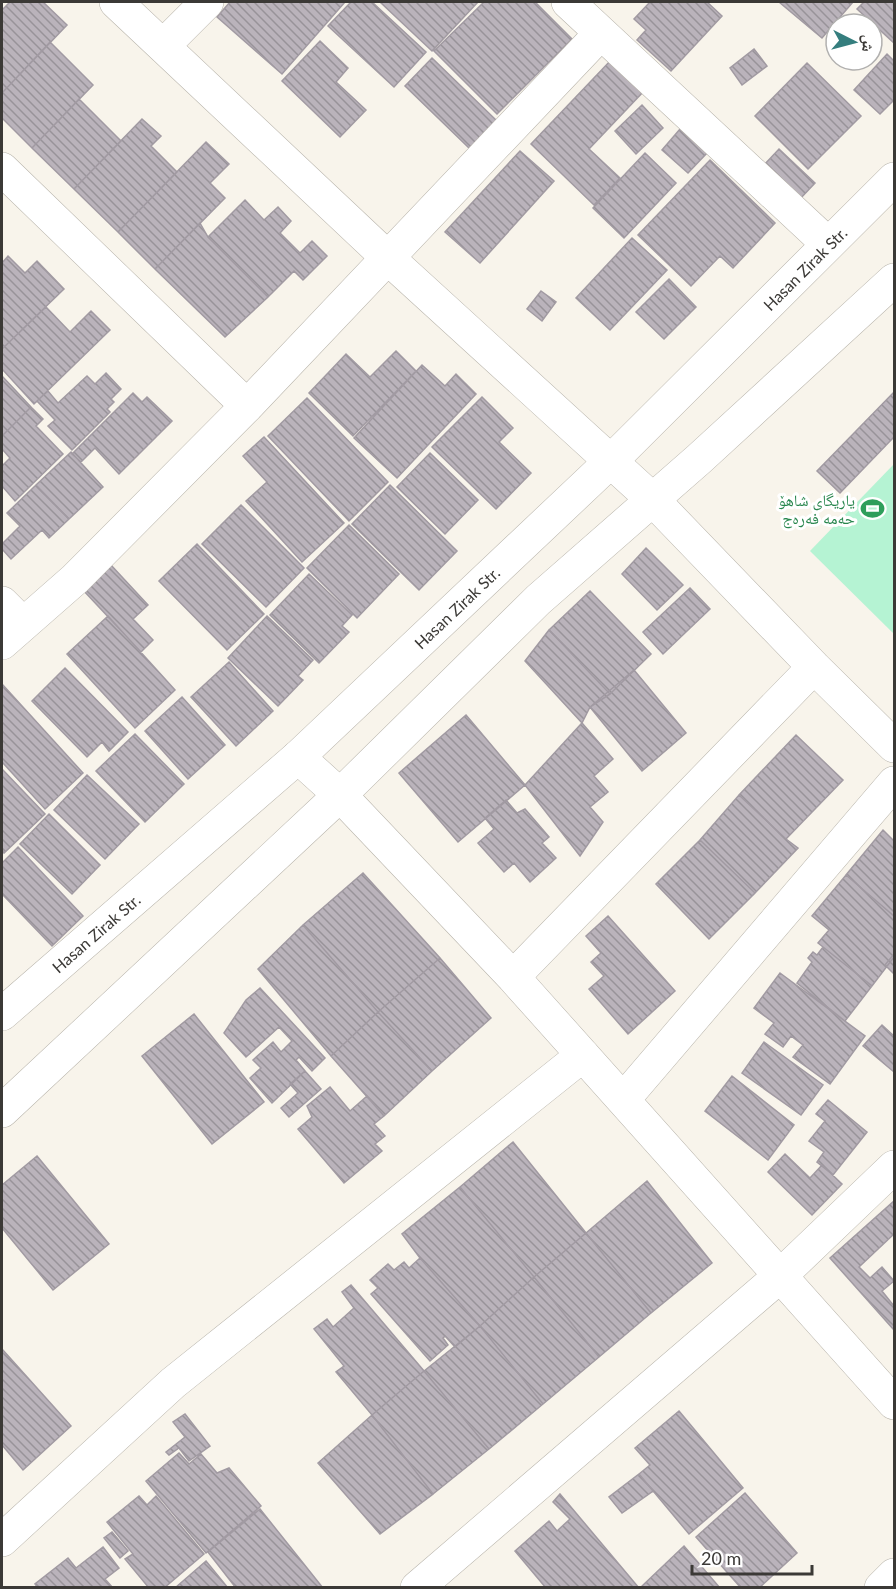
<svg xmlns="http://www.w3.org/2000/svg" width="896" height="1589" viewBox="0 0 896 1589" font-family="Lato,'Noto Naskh Arabic',sans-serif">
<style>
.garden{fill:#b5f3d3}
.building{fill:url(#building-back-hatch);stroke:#a19aa2;stroke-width:1.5}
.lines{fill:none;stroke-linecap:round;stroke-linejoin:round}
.street-casing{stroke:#b8b4ab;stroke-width:34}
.secondary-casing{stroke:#b8b4ab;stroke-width:34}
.street{stroke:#fff;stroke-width:33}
.secondary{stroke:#fff;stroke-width:33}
.labels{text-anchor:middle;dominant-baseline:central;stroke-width:6;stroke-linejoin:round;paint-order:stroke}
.street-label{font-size:16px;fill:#3b3936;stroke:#fff}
.leisure-label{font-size:16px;fill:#27864d;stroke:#fff;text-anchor:end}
</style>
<defs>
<pattern id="building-back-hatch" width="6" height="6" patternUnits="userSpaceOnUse" patternTransform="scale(1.5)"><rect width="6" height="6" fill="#bab3bb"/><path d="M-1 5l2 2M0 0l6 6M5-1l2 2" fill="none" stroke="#989399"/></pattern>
</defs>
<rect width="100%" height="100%" fill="#f8f4eb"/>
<path class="garden" d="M894 464V634L810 551Z"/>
<path class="building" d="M10 2H43L67 25 2 93V10Z
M230 2H345L282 74 217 17Z
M351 2H372L426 52 394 87 328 26Z
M380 2H478L432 51Z
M484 2H535L572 39 497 114 434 51Z
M650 2H707L722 16 671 71 637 40 646 30 634 19Z
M779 2H853L822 38Z
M864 2H894V43L857 9Z
M320 41 348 68 336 82 366 110 340 137 282 81Z
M50 42 93 85 32 148 2 118V93Z
M754 49 767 66 742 85 730 68Z
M887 54 894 61V100L880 114 854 90Z
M432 58 497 121 470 149 405 86Z
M612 59 644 91 589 149 620 178 594 205 531 144Z
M807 63 861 116 808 169 755 116Z
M79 99 121 141 74 189 32 148Z
M642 105 663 128 636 154 615 131Z
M142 119 161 136 151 146 177 172 118 232 74 189Z
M680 129 707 153 688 173 662 150Z
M206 142 229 164 210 183 225 198 155 269 118 232Z
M779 149 815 183 799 200 763 166Z
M520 151 554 181 480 263 445 232Z
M645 153 676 183 624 238 593 208Z
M710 160 775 223 733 268 720 256 691 286 638 235Z
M245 200 264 220 278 207 291 221 280 233 300 253 312 241 327 256 303 280 294 271 268 297 208 237Z
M200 223 208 237 268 297 225 337 155 269Z
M632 238 667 270 610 330 576 298Z
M8 256 25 273 37 261 64 289 2 349V263Z
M669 279 696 307 664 339 636 312Z
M541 291 556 302 542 321 527 309Z
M46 307 70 332 91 311 110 330 34 404 2 369V349Z
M396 351 416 371 353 436 309 393 346 354 370 377Z
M422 365 445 386 456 374 476 394 397 478 354 438Z
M106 373 121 389 111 399 114 402 107 409 110 412 72 450 48 426 55 420 37 401 48 391 58 403 87 376 95 384Z
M2 376 31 407 2 436Z
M894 392V437L840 493 817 471Z
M133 393 142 402 147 397 172 421 119 474 95 448 81 462 72 454Z
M482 397 513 428 499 442 531 473 496 509 432 447Z
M307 398 388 482 349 521 268 436Z
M31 407 43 419 36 426 63 454 15 501 2 486V466L10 458 2 449V436Z
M264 437 344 523 302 562 246 501 267 482 243 456Z
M71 452 103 487 69 519 36 485Z
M430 453 478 500 445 534 397 487Z
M36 485 69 519 49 538 42 530 11 559 2 549V544L20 526 7 513Z
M390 485 457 551 419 590 352 524Z
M241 505 304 568 266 607 202 544Z
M349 525 399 574 357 618 307 568Z
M197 544 264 614 227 650 159 581Z
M646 548 683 585 657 610 622 574Z
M110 564 148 605 133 619 153 640 141 652 83 590Z
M309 574 352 615 342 626 349 632 319 663 270 615Z
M690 588 710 609 663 654 643 632Z
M590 591 651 654 610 694 549 630Z
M108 616 175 690 135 728 67 654Z
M267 616 313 660 298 676 303 680 278 706 228 658Z
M549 630 610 694 590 707 582 723 525 661Z
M229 662 273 711 236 746 191 697Z
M65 668 128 732 109 751 102 742 87 757 32 701Z
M634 670 686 733 642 771 590 707Z
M2 684 83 773 45 809 2 762Z
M182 697 225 745 188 779 145 731Z
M466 715 525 785 458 842 399 773Z
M582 723 613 759 594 776 608 792 590 807 603 822 580 856 525 785Z
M135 734 184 784 145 822 96 771Z
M796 735 843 780 786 839 739 795Z
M2 769 45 814 4 853 2 850Z
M87 775 139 824 105 859 54 810Z
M739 795 786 839 798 848 755 893 700 840Z
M506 800 517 813 525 809 549 837 542 843 556 858 530 882 514 863 504 872 478 843 494 829 485 818Z
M49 814 100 865 72 894 20 844Z
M883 830 894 841V916L846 875Z
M700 840 755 893 709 939 656 884Z
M18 847 83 916 52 946 2 894V863Z
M363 873 440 958 378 1012 303 925Z
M846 875 894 916V957L872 986 818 943 829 930 812 916Z
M608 916 675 991 628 1034 589 989 604 976 591 962 601 953 586 936Z
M303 925 378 1012 331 1056 258 969Z
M823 947 872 986 845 1021 797 983 812 962 808 958 813 952 817 955Z
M894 954V974L885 965Z
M440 958 491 1018 432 1071 378 1012Z
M780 973 865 1036 830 1084 793 1057 803 1045 791 1036 783 1047 765 1034 774 1023 754 1008Z
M260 988 325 1058 312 1071 299 1057 296 1060 305 1071 272 1103 250 1078 261 1068 253 1060 273 1042 281 1052 292 1041 279 1027 246 1057 224 1033 246 1000Z
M378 1012 432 1071 384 1116 331 1056Z
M194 1014 264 1102 212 1144 142 1056Z
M882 1025 894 1036V1072L863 1046Z
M764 1042 823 1085 801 1115 742 1073Z
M305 1071 321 1089 289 1117 281 1108 298 1093 290 1084Z
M732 1076 794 1125 768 1160 705 1111Z
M330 1087 350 1111 367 1096 384 1116 374 1124 385 1136 375 1144 382 1151 344 1183 298 1129 312 1117 307 1106Z
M828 1100 867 1132 833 1175 817 1162 824 1152 809 1141 825 1121 816 1114Z
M513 1142 586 1233 534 1277 460 1187Z
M785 1154 810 1178 822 1165 842 1184 812 1215 768 1172Z
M37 1156 109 1244 53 1290 2 1228V1185Z
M647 1181 712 1263 651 1313 586 1233Z
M460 1187 534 1277 480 1326 420 1258 402 1234Z
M894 1201V1234L859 1267 870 1278 882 1267 894 1281 882 1291 894 1306V1330L830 1258Z
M586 1233 651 1313 599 1357 534 1277Z
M420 1258 480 1326 455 1347 445 1336 443 1338 448 1345 430 1361 371 1294 378 1288 370 1280 388 1264 394 1270 404 1262 409 1268Z
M534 1277 599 1357 543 1404 480 1326Z
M351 1285 424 1371 372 1415 336 1372 344 1366 314 1329 327 1319 333 1327 354 1308 342 1292Z
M480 1326 543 1404 489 1449 424 1371Z
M2 1349 71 1426 23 1470 2 1445Z
M424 1371 489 1449 433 1494 372 1415Z
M679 1411 743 1488 689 1534 639 1474 650 1465 635 1448Z
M185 1414 210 1446 189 1461 179 1448 169 1455 166 1452 185 1437 173 1422Z
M372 1415 433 1494 380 1534 318 1463Z
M179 1453 189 1464 201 1454 217 1473 229 1468 261 1506 206 1553 146 1481Z
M639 1474 653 1491 622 1513 609 1497Z
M745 1493 797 1553 759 1588H741L696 1537Z
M560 1494 639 1588H546L515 1551 549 1521 557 1531 570 1519 553 1502Z
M139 1496 147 1505 156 1496 204 1554 164 1588H149L125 1559 133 1554 107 1522Z
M260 1509 323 1588H236L208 1552Z
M112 1532 128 1551 120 1558 104 1538Z
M684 1546 720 1588H640Z
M103 1547 119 1568 105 1579 113 1588H38L35 1584 68 1558 76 1568Z
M206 1561 228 1588H175Z"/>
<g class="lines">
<defs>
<path id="street" d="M116 2 389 259 652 499 814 667 894 746
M568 2 828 244
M163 46 207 2
M2 169 247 406
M2 603 23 624
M2 643 75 579 247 406 601 33
M298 757 340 795 513 977 894 1403
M513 977 814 667
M623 1100 894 783
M2 1540 173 1383 583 1055
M417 1588 780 1276 894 1167
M881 1588 894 1575"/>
<g id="secondary">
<path id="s1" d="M2 1014 298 757 611 461 894 179"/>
<path d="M2 1111 340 795 538 600 699 459 894 280"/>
</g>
</defs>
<use href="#street" class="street-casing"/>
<use href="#secondary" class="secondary-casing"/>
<use href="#street" class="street"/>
<use href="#secondary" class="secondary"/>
</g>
<defs>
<symbol id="stadium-bare" viewBox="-9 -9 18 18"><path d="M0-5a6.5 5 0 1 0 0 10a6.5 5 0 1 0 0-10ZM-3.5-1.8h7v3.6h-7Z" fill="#2e9e5b" stroke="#fff" stroke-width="2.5" paint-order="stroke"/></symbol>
</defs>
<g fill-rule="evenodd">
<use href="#stadium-bare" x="856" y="492" width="33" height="33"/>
</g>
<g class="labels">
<g class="street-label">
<text stroke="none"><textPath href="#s1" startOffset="1096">Hasan Zirak Str.</textPath></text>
<text stroke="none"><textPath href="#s1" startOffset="610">Hasan Zirak Str.</textPath></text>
<text stroke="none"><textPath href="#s1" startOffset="124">Hasan Zirak Str.</textPath></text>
</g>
<g class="leisure-label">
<text x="855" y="499">یاریگای شاهۆ<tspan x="855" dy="18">حەمە فەرەج</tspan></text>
</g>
</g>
<rect width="896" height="1589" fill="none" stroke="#3b3936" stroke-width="6"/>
<g transform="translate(854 42) rotate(96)"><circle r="28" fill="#ffffff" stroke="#b1b0af" stroke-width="1.5"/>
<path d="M0-4.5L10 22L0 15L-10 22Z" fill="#357e7e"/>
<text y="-9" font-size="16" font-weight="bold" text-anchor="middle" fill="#3b3936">ش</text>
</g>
<path d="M692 1565v9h120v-9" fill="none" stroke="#3b3936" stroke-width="3"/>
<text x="701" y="1565" font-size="18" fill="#3b3936" stroke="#ffffff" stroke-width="4.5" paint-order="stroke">20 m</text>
</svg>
